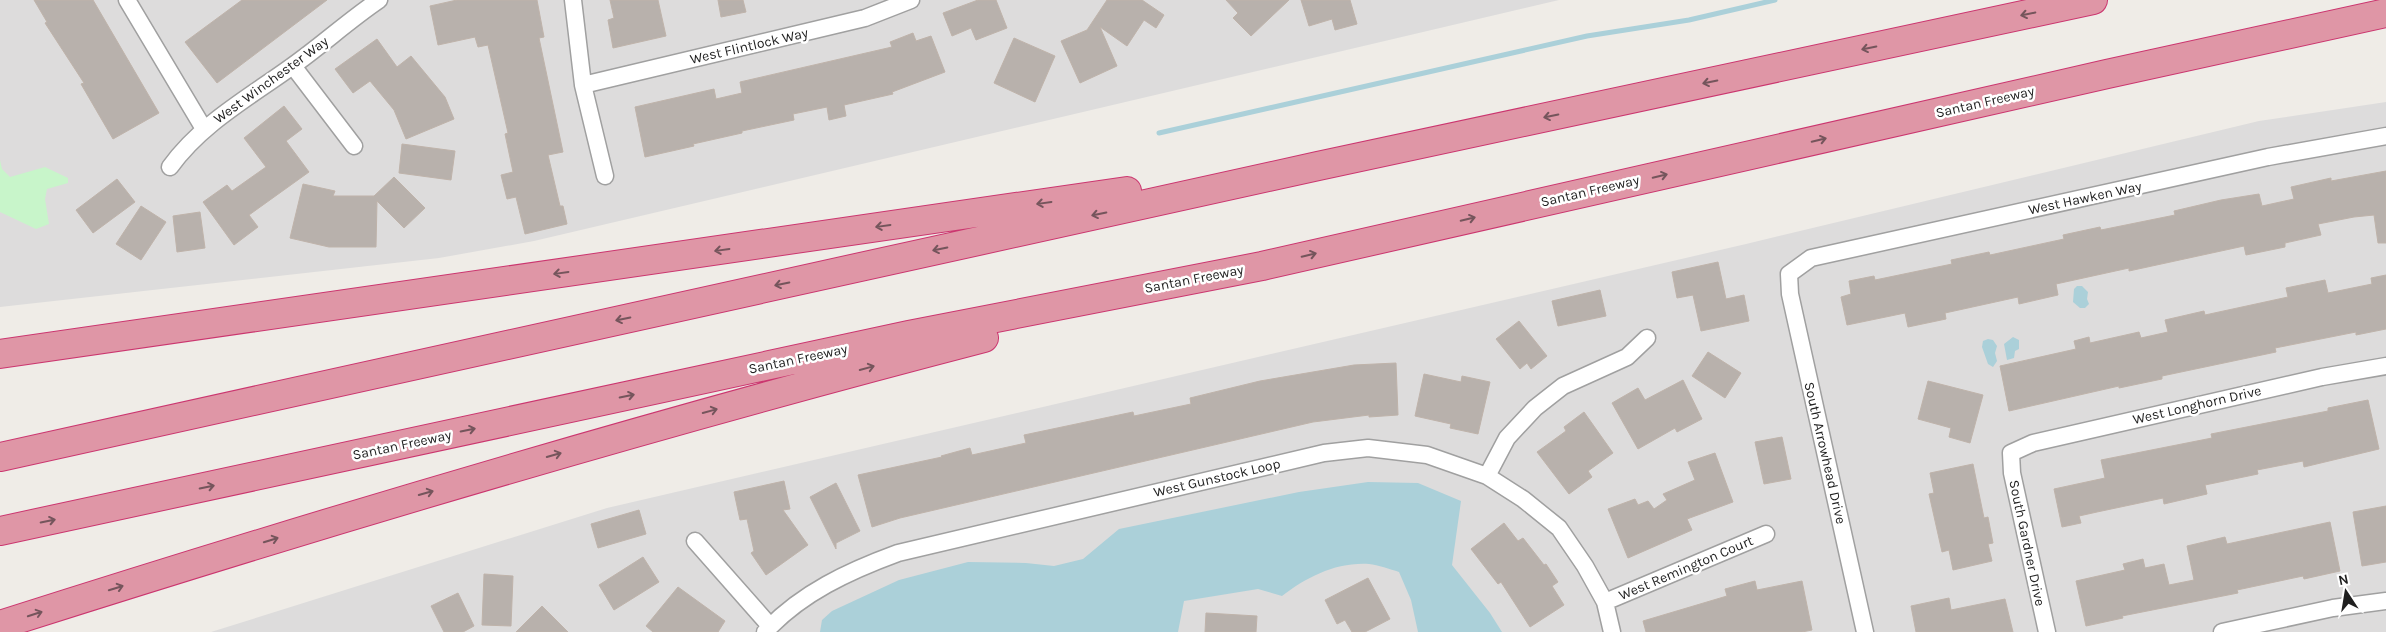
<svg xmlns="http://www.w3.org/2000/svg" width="2386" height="632" viewBox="0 0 2386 632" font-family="Karla,sans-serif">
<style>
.residential{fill:#dddcdc}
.park{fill:#c8f5ca}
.water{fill:#abd0d9}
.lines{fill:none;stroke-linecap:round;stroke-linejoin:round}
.stream{stroke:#abd0d9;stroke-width:5}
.building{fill:#b8b1ac;stroke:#bfb3aa}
.street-casing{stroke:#a0a0a0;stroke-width:19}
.highway-casing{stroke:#cb366f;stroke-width:30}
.street{stroke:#fff;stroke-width:16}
.highway{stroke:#df96a6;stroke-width:28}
.oneway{stroke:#75555c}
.labels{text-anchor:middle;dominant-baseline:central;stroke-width:5;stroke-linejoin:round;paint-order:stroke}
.street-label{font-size:14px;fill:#1f1f1f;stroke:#fff}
</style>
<rect width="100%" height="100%" fill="#efece7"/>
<path class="residential" d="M0 0H1559L534 241 439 258 0 307Z
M2386 102V632H211L607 508 1746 244 2259 121Z"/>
<path class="park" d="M0 160 2 169 10 177 45 167 68 178V183L47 189 45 199 49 224 36 229 0 212Z"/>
<path class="water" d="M2077 286H2082L2088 292 2087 299 2089 304 2085 308H2080L2073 302 2074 289Z
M2013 337 2019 340V349L2015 351 2014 358 2007 360 2004 344Z
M1988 339 1993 340 1997 346 1995 353 1997 361 1993 367 1988 364 1982 347 1983 341Z
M1368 482 1418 483 1461 501 1452 565 1490 613 1502 632H1418L1411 600 1399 572C1390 569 1378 565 1369 564 1336 562 1307 577 1282 596L1258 589 1184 601 1178 632H820L822 620 832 611 899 580 968 562 1026 563 1054 566 1083 559 1119 529 1299 492Z"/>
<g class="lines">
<path class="stream" d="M1159 133 1587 36 1689 20 1775 0"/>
</g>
<path class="building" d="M34 0H93L159 113 113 139 81 84 84 83 45 23 47 22Z
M242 0H327L217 83 185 42Z
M457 0H537L544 37 539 38 563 152 548 155 560 206H563L567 224 525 234 516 197 507 199 501 175 513 172 505 134 508 133 488 45 478 47 475 37 438 45 430 6Z
M610 0H658L666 36 613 48 608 20 614 18Z
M718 0H743L746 12 721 17Z
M978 0H996L1007 28 976 40 971 28 952 36 943 13Z
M1107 0H1142L1164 15 1156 28 1144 20 1127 46 1100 27 1117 66 1080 83 1061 41 1087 30Z
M1226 0H1289L1251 36 1233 18 1238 13Z
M1301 0H1350L1357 24 1335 30 1332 19 1309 26Z
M913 33 916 41 931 36 945 72 892 92 893 94 844 105 846 116 829 120 827 107 793 114 794 120 742 131V133L693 144 694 146 645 157 635 107 714 89 716 99 742 93 740 82 892 47 890 42Z
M1014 38 1055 56 1035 102 994 83Z
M377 39 397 67 411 56 445 97 454 119 406 139 394 110 370 81 353 93 335 69Z
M284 106 302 129 286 141 309 172 249 215 258 227 234 245 203 202 227 185 232 191 266 167 244 138Z
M402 144 455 151 451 180 399 173Z
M2386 171V243H2378L2374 215 2354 217 2318 224 2321 235 2285 243V247L2246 255 2244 246 2129 271V268L2056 284 2058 295 2019 304 2018 297 1945 313 1946 319 1908 327 1905 313 1847 325 1841 297 1851 294 1849 281 1874 276 1875 280 1952 264 1951 260 1989 252 1990 255 2064 239 2063 235 2100 227 2101 230 2175 215 2174 211 2221 200 2259 194 2262 206 2294 199 2291 187 2331 178V181Z
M394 177 425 208 404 228 377 201 376 247H329L290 238 303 184 335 191 333 196H374Z
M117 179 135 202 93 233 76 210Z
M141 206 166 222 141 260 116 244Z
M200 212 205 248 177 252 173 216Z
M1718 262 1726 299 1744 295 1749 321 1701 331 1693 295 1677 298 1672 272Z
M2386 275V329L2356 335V332L2275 348 2276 352 2162 376V379L2119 388V386L2009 411 2000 366 2076 349 2074 341 2089 337 2090 343 2139 332 2141 338 2168 332 2165 320 2204 311 2205 315 2288 297 2286 288 2325 280 2328 293 2372 284 2371 278Z
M1600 290 1606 316 1558 326 1552 301Z
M1519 321 1547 356 1531 369 1527 363 1520 369 1496 339Z
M1708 352 1741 373 1725 398 1692 376Z
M1396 363 1398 415 1369 417V415L1313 422 900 518 872 527 858 475 942 457 941 456 970 448 972 455 1026 443 1024 435 1133 412 1134 416 1191 404 1190 398 1260 381 1354 365Z
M1424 374 1461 382 1462 376 1490 382 1478 434 1450 428 1451 424 1415 416Z
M1683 380 1702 419 1677 432 1675 428 1638 449 1612 403 1638 388 1645 400Z
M1928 381 1983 395 1970 443 1949 437 1951 428 1918 419Z
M2368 400 2379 449 2304 467 2303 461 2257 470 2258 474 2205 485 2207 494 2164 504 2163 498 2097 512 2079 516 2081 523 2062 527 2054 489 2105 478 2101 460 2212 438 2211 434 2328 411V408Z
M1584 412 1613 453 1588 471 1592 477 1569 494 1537 452 1566 431 1564 427Z
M1782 437 1791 479 1764 484 1755 442Z
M1715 453 1733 502 1687 519 1692 530 1628 558 1608 509 1635 499 1638 505 1648 501 1654 509 1667 500 1663 494 1695 480 1688 462Z
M1973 464 1984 518 1988 517 1993 543 1988 544 1992 561 1953 570 1949 550 1942 552 1929 494 1934 493 1930 473Z
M784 481 790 509 783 510 808 545 766 575 751 553 754 551 747 519 740 520 734 492Z
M836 483 860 531 836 543V549L810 497Z
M2386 506V562L2362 566 2353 512Z
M639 510 646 534 598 548 591 524Z
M2330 522 2340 571 2304 579 2303 576 2237 590 2238 593 2122 616 2123 618 2086 626 2076 581 2125 570 2123 564 2143 559 2145 568 2164 564 2169 585 2194 580 2187 546 2225 537 2227 544Z
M1504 523 1518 541 1523 538 1544 565 1546 564 1558 582 1552 586 1564 605 1530 627 1501 582 1498 584 1471 549Z
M643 557 659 582 614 610 599 585Z
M484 574 513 576 511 626 482 625Z
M1368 578 1390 619 1365 632H1352L1345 620 1337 624 1325 600Z
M1755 581 1757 590 1802 581 1812 630 1802 632H1646L1643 621 1727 596 1725 589Z
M678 587 725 621 718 632H653L646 626Z
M458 593 474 626 463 632H444L431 606Z
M1949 598 1951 610 2005 599 2013 632H1916L1911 606Z
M542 606 568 632H516Z
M1206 613 1257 616 1256 632H1205Z"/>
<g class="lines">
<defs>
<path id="street" d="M127 0 204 129
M573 0 583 85 605 176
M293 66 354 146
M583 85 865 18 911 0
M170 167C201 124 248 98 291 67 321 46 348 21 379 0
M1487 476 1507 438 1535 408 1563 386 1627 357 1647 338
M695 541 770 626
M1605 602 1766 534
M765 632C801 593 849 571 898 553L1324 453 1368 448 1427 455 1487 476 1523 499 1559 528 1585 566 1605 602 1612 632
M1865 632 1790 294 1789 274 1811 258 2268 157 2386 136
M2047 632 2012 473 2011 453 2033 443 2322 377 2386 366
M2222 632 2333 608 2386 601"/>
<path id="highway" d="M0 354 1127 191
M0 457 1318 166 2093 0
M0 531 909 335 1262 266 2107 74 2386 13
M0 625C326 521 653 424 984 338"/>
</defs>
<use href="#street" class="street-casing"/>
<use href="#highway" class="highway-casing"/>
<use href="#street" class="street"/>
<use href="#highway" class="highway"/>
</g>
<defs><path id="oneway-shaft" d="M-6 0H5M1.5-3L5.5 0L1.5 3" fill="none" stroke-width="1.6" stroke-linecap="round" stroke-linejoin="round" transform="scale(1.25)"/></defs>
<g class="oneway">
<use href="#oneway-shaft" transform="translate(2028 14) rotate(168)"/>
<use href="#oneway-shaft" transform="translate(1869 48) rotate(168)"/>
<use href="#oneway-shaft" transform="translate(1710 82) rotate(168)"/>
<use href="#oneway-shaft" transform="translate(1551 116) rotate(168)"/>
<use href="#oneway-shaft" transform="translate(1819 140) rotate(-13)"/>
<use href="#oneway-shaft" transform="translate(1660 176) rotate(-13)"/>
<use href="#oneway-shaft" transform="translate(1044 203) rotate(172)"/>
<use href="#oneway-shaft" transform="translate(1099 214) rotate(168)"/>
<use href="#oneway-shaft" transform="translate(1468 219) rotate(-13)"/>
<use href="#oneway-shaft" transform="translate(883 226) rotate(172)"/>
<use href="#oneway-shaft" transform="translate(940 249) rotate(168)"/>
<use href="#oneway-shaft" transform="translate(722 250) rotate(172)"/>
<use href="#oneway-shaft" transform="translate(1309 255) rotate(-13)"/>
<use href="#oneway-shaft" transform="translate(561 273) rotate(172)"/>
<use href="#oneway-shaft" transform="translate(782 284) rotate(168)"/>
<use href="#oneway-shaft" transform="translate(623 319) rotate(168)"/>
<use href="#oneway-shaft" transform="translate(867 368) rotate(-15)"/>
<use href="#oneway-shaft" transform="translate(627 396) rotate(-12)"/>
<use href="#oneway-shaft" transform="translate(710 411) rotate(-15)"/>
<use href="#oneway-shaft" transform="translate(468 430) rotate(-12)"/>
<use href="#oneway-shaft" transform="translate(554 455) rotate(-16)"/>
<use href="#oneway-shaft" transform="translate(207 487) rotate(-12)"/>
<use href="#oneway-shaft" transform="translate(426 493) rotate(-16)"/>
<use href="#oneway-shaft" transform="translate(48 521) rotate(-12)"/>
<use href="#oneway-shaft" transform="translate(271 540) rotate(-17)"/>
<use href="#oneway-shaft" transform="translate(116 588) rotate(-17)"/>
<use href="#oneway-shaft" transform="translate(35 614) rotate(-18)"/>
</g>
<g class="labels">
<g class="street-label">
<text transform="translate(749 46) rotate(-13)">West Flintlock Way</text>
<text transform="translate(271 80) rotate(-36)">West Winchester Way</text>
<text transform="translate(1985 102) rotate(-13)">Santan Freeway</text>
<text transform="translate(1590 191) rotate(-13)">Santan Freeway</text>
<text transform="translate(2085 198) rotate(-12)">West Hawken Way</text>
<text transform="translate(1194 279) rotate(-11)">Santan Freeway</text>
<text transform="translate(798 359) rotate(-12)">Santan Freeway</text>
<text transform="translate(2197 405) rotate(-13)">West Longhorn Drive</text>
<text transform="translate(402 445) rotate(-12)">Santan Freeway</text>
<text transform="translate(1825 453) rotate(77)">South Arrowhead Drive</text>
<text transform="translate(1217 478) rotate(-13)">West Gunstock Loop</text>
<text transform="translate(2027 543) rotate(78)">South Gardner Drive</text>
<text transform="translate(1686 568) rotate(-23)">West Remington Court</text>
</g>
</g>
<g transform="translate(2346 592) rotate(348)" stroke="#ffffff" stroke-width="4" paint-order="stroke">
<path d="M0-4L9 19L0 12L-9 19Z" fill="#1f1f1f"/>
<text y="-8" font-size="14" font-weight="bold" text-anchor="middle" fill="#1f1f1f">N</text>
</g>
</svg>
